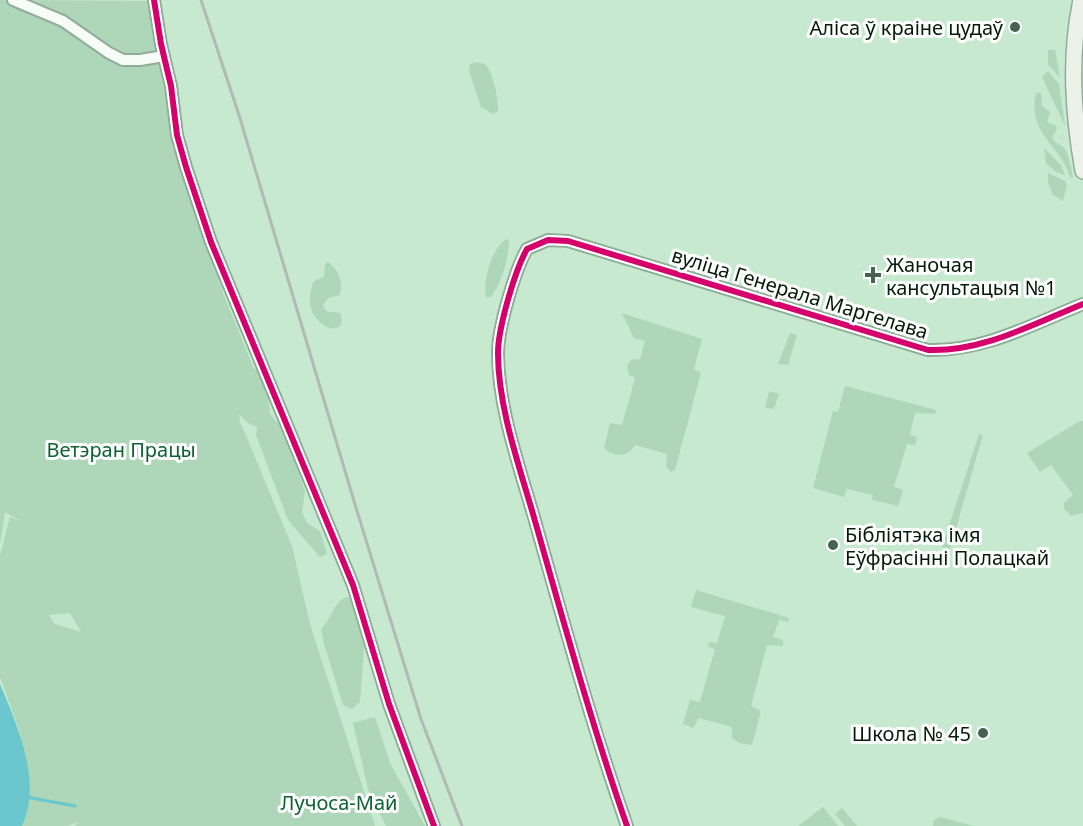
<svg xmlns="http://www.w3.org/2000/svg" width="1083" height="826" viewBox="0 0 1083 826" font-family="'Noto Sans',sans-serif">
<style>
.green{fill:#aed6b8;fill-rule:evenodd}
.water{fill:#6ac7ce}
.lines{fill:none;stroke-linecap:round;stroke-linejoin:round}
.stream{stroke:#6ac7ce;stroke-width:3}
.minor-casing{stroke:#91ac99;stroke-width:14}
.secondary-casing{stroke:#91ac99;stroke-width:18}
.minor{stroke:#f6fcf8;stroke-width:10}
.secondary{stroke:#ecf1ea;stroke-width:15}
.rail{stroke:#b2bab4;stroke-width:3}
.cycleway-casing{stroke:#fff;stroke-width:10}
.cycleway{stroke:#d6006c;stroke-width:6}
.poi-dot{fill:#47634f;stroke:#fff;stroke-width:2}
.labels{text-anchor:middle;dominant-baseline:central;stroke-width:6;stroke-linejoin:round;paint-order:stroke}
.poi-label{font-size:20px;fill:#021b0a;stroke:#fff;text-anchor:end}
.street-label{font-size:20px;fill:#021b0a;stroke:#fff}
.park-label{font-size:20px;fill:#0b6232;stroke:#fff}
</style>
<rect width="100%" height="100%" fill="#c6e9cf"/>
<path class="green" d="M0 0 150 1 161 71 174 125 223 293 254 369 266 373 270 414 286 433 305 492 302 512 307 523 320 531 327 554 320 557 288 520 256 435 257 427 248 423 239 414 240 424 242 426 292 546 310 624 375 826H75L78 822 67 826H22L25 819 30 780 19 730 0 677V555L10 517 21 521 5 512 0 544ZM70 613 81 632 55 624 49 615Z
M1048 50H1055L1060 78 1048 64Z
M477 62 485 64C494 75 498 97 498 111L493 114 481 107 469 71 470 64Z
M1048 71 1059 84 1065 126 1042 77Z
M1036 93H1041L1042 106 1050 112 1047 122 1056 126 1057 129 1052 138C1055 143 1060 144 1064 148 1070 156 1071 169 1073 178L1070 177C1061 145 1027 135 1036 93Z
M1044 148 1061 165 1065 175 1056 172 1046 163Z
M1048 173 1065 181 1067 185 1063 201 1053 195 1048 183Z
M506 239 509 240C508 260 503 280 491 297H486C483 280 491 250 506 239Z
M328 262C339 270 343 282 340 295L328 298 323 305 326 311 340 313C352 344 294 325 314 281L324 277 325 264Z
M622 313 702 339 694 369 701 373 675 470 671 472 666 466 667 454 635 445C628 457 614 458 604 448L610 423 622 425 635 378 629 375 627 366 631 360 640 359 645 341 634 338Z
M790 333 797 335 788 365 778 364Z
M845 386 936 410 935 414 915 413 910 435 917 437 915 445 907 444 894 487 903 490 898 506 872 500 873 495 847 489 844 497 813 488 833 411 838 412Z
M769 391 779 394 774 409 765 408Z
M1080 421H1083V513L1071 516 1064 509V503L1073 495 1051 465 1040 472 1027 453Z
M979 434 983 435 950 549 942 547Z
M696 590 789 618 788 622 779 620 773 637 783 640V646L767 645 751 706 761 711 752 745 739 743 732 738V727L699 718 693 728 683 724 690 700 700 702 715 649 709 647 708 644 710 642 717 643 725 616 691 607Z
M346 597 354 599 365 636 360 702 352 709 343 705 324 644 321 629C332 619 332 604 346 597Z
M375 717 390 763 425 826H386L368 789 353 723Z
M823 807 838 826H798Z
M842 808 857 826H845L835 814Z
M940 817 974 826H933L934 820Z"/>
<path class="water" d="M0 684C17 725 43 782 22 826H0Z"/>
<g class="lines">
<path class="stream" d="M26 797 75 806"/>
<defs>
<path id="minor" d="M13 0 63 21 109 53 123 60H140L164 56
M154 0 161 44 171 86 177 135 186 167 211 242 353 585 389 704 434 826
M627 826C592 726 564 623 535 521 520 468 498 408 498 353 498 328 515 270 527 249L548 240 568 241 928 350C983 352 1033 324 1083 304"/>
<path id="secondary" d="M1081 0C1069 57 1073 114 1083 171"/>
</defs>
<use href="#minor" class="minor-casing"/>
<use href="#secondary" class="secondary-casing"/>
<use href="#minor" class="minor"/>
<use href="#secondary" class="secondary"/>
<path class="rail" d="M201 0 239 115 354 501 421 719 462 826"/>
<defs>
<path id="cycleway" d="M154 0 161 44 171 86 177 135 186 167 211 242 353 585 389 704 434 826
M627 826C592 726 564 623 535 521 520 468 498 408 498 353 498 328 515 270 527 249L548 240 568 241 928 350C983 352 1033 324 1083 304"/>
</defs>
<use href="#cycleway" class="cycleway-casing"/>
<use href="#cycleway" class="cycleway"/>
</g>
<g class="poi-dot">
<circle cx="1015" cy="27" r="6"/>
<path d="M870 266h6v6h6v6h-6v6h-6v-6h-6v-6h6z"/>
<circle cx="833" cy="545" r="6"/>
<circle cx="983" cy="733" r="6"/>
</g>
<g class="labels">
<g class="poi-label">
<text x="1003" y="27">Аліса ў краіне цудаў</text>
<text x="886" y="264" text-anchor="start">Жаночая<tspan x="886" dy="23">кансультацыя №1</tspan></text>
<text x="845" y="534" text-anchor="start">Бібліятэка імя<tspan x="845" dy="23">Еўфрасінні Полацкай</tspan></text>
<text x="971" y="733">Школа № 45</text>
</g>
<g class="street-label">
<text transform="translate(800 293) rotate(17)">вуліца Генерала Маргелава</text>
</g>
<g class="park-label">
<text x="121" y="449">Ветэран Працы</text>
<text x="339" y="802">Лучоса-Май</text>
</g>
</g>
</svg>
